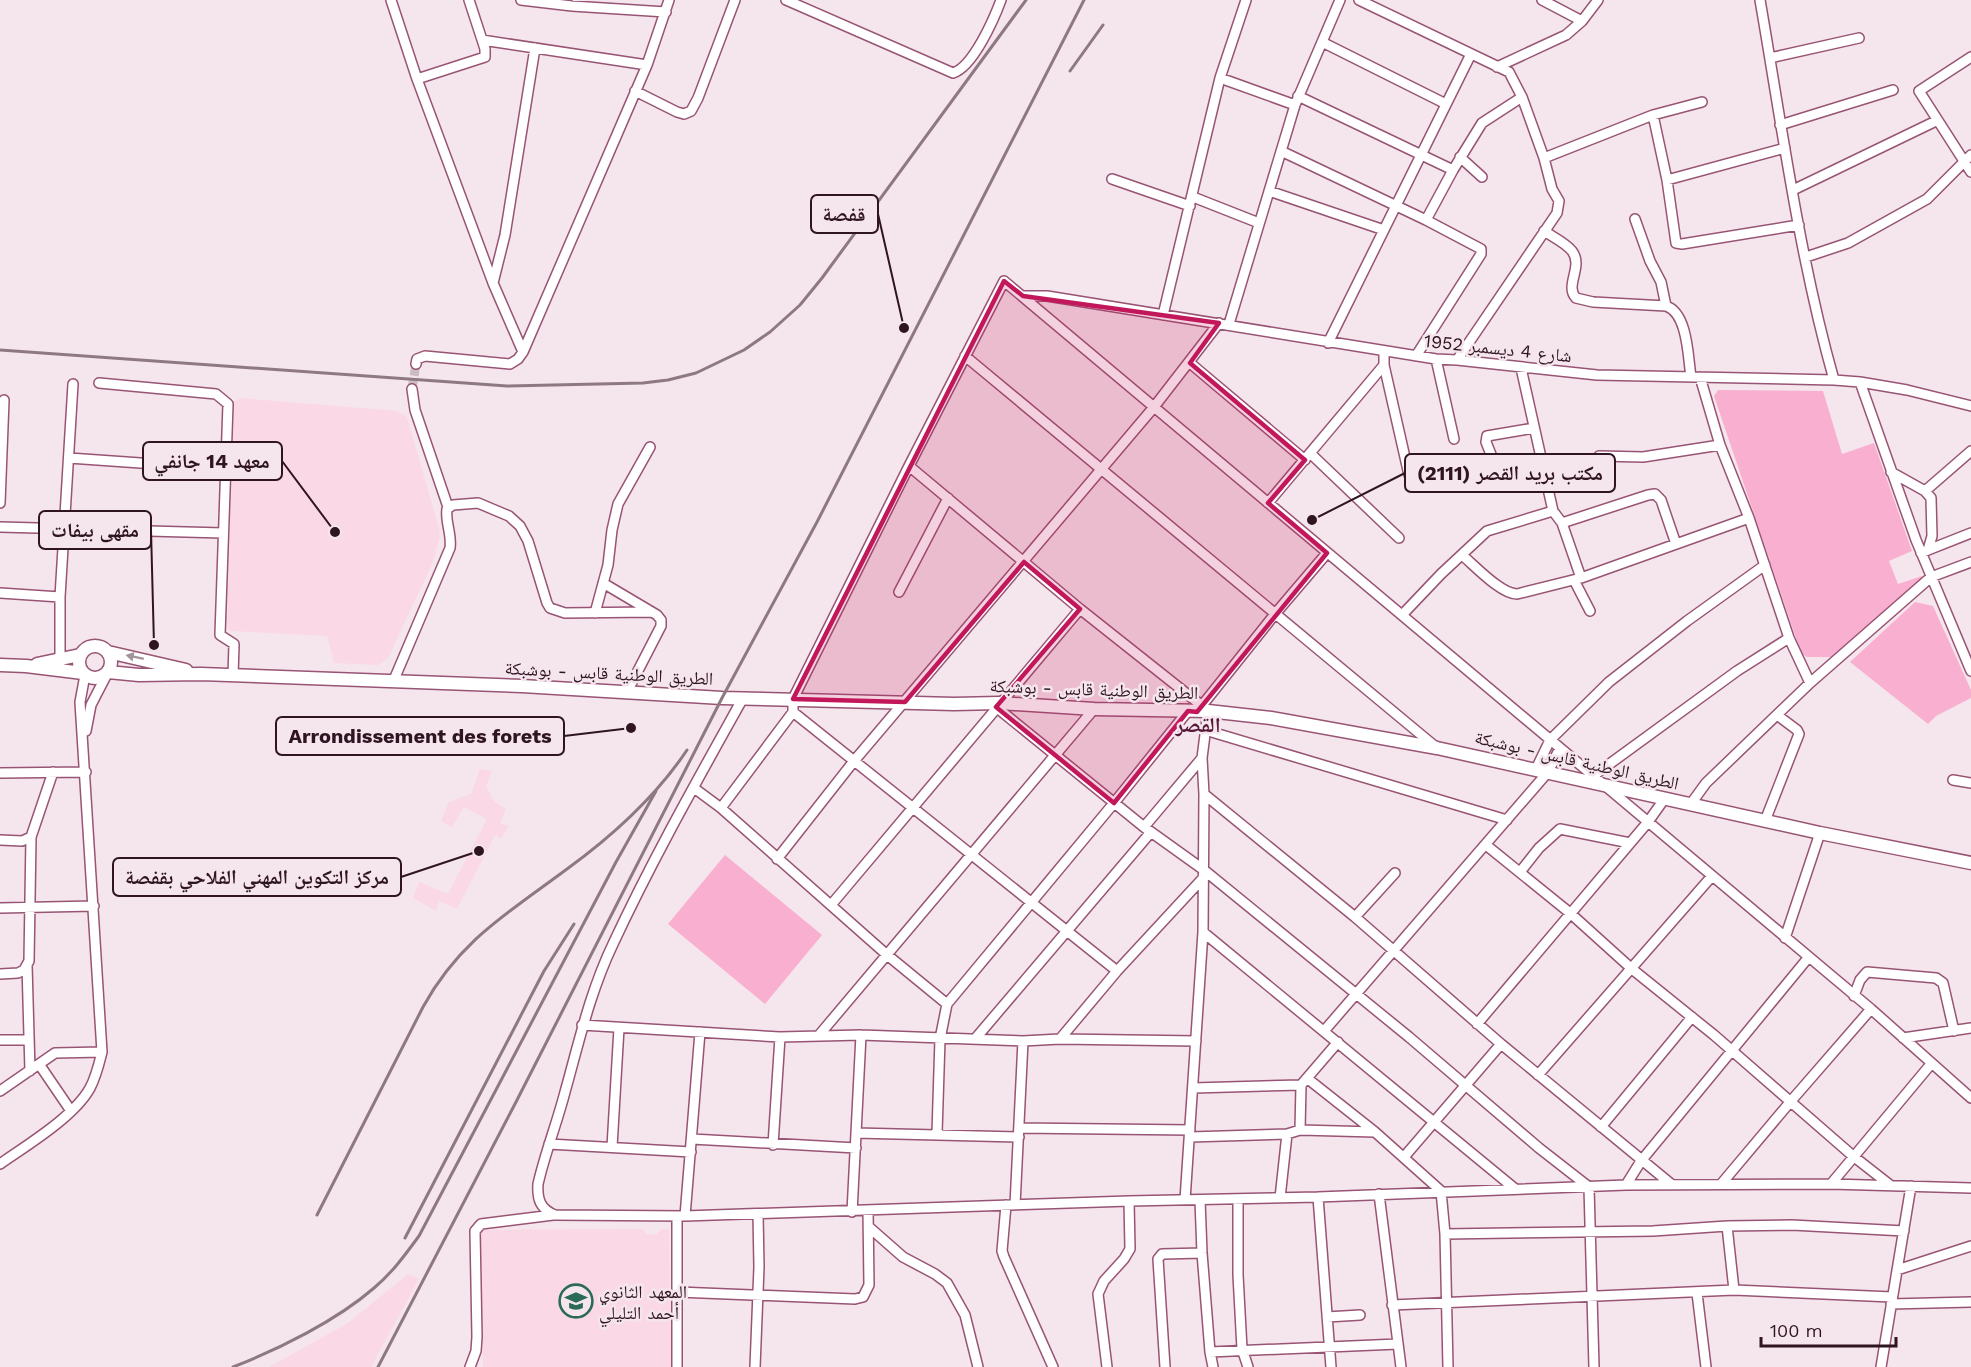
<svg xmlns="http://www.w3.org/2000/svg" width="1971" height="1367" viewBox="0 0 1971 1367" font-family="'Work Sans','Noto Naskh Arabic',sans-serif">
<style>
.built{fill:#fbd8e6}
.green{fill:#f9b0d0}
.lines{fill:none;stroke-linecap:round;stroke-linejoin:round}
.minor-tunnel{stroke:#cdbbc3;stroke-width:9;stroke-dasharray:9 4.5;stroke-linecap:butt}
.minor-casing{stroke:#985474;stroke-width:12}
.major-casing{stroke:#985474;stroke-width:15}
.minor{stroke:#fff;stroke-width:9}
.major{stroke:#fff;stroke-width:12}
.rail{stroke:#8e7883;stroke-width:3}
.oneway{fill:#a1959b}
.marked{fill:#c2185b;fill-opacity:0.2;stroke:#c2185b;stroke-width:4.5;stroke-linejoin:round}
.labels{text-anchor:middle;dominant-baseline:central;stroke-width:5;stroke-linejoin:round;paint-order:stroke}
.street-label{font-size:18px;fill:#2f1421;stroke:#f5e5ec}
.poi-label{font-size:18px;fill:#2f1421;stroke:#f5e5ec;text-anchor:start}
.quarter-label{font-size:21px;font-weight:bold;fill:#57193a;stroke:#f5e5ec}
.leader{fill:none;stroke:#2f1421;stroke-width:2}
.callout-dot{fill:#2f1421;stroke:#f5e5ec;stroke-width:2}
.callout{fill:#f5e5ec;stroke:#2f1421;stroke-width:2}
.callout-label{font-size:20px;text-anchor:middle;font-weight:bold;fill:#2f1421}
</style>
<rect width="100%" height="100%" fill="#f5e5ec"/>
<path class="built" d="M240 398 397 411 407 417 439 528 440 536 433 562 388 658 378 665 334 663 327 636 230 631 227 627 234 403Z
M480 769 492 771 486 786 494 801 506 809 500 823 509 826 501 839 495 835 457 909 439 901 436 911 413 898 419 882 448 894 487 819 464 807 452 827 441 821 449 802 471 794Z
M643 1229 647 1235 657 1234 661 1229H669L671 1367H483L480 1230Z
M408 1274 419 1279 371 1367H269L348 1323Z"/>
<path class="green" d="M1718 390 1823 391 1842 454 1874 443 1912 551 1889 561 1898 584 1922 576V578L1838 657H1807L1801 653 1714 396Z
M1915 602 1933 606 1971 690V698L1936 716 1928 724 1850 662Z
M725 855 822 935 765 1004 668 924Z"/>
<g class="lines">
<path class="minor-tunnel" d="M412 389 416 364"/>
<defs>
<path id="minor" d="M391 0 417 79 493 283 523 352
M521 0 572 6 666 12
M786 0 953 73C973 67 994 19 1001 0
M1359 0 1509 72 1522 97 1544 158
M1542 0 1582 21
M1760 0C1782 127 1799 256 1834 380
M482 40 647 65
M1322 42 1446 104
M1971 57 1919 91 1971 172
M1770 58 1859 38
M1497 67 1566 35 1582 21 1598 0
M1220 78 1295 105
M417 79 485 57V49L469 0
M635 91 677 112 684 114 691 111 698 98 735 0
M1298 96 1453 170
M1653 115 1667 180 1676 243 1682 244 1799 225
M1780 125 1893 90
M1281 151 1426 220 1481 249V254L1416 356
M1460 157 1482 177
M1112 179 1190 206
M1667 180 1785 148
M1793 190 1936 121
M1269 191 1384 230
M1193 197 1259 223
M1635 219 1650 261 1661 282 1666 306
M1426 220 1453 170 1482 123 1522 97
M1544 231C1553 237 1566 243 1572 251 1584 266 1564 286 1576 298L1593 302 1666 306C1688 313 1688 358 1691 377
M1806 257 1848 243 1927 199 1971 155
M493 283 505 235 535 48
M1023 296H1047L1436 359 1457 360 1597 375 1834 380 1860 382 1907 390 1971 406
M1163 315 1220 78 1246 0
M1229 324 1295 105 1340 0
M1328 343 1471 54
M1384 352V365L1409 475
M965 356 1437 748
M1436 359 1454 439
M1457 360 1557 213 1559 201 1552 189 1544 158 1653 115 1702 102
M1190 363 1305 460
M416 364 417 359 425 356 510 364 518 359 523 352 647 65 669 0
M1521 368 1553 511
M1700 377 1720 445 1749 518 1789 638 1810 683
M1860 382 1916 540 1971 671
M99 383 216 394 228 404 220 635 234 644 233 676
M412 389 415 410 448 507
M1310 453 1399 538
M1599 456 1643 457 1720 445
M69 458 226 469
M909 466 1080 609 1201 705
M1891 472 1925 491 1931 498 1932 536 1928 550 1921 553
M1502 482 1486 442 1487 436 1534 428
M1925 491 1971 451
M0 503 4 400
M1268 503 1384 365
M1562 523 1648 495 1655 494 1661 500 1676 544
M0 527 223 533
M1928 550 1971 533
M1462 555C1475 566 1501 594 1517 594L1581 578 1749 518
M1574 580 1590 611
M603 583 657 615 661 620V626L627 692
M899 592 948 498
M0 593 60 597
M595 613 608 565 612 530 618 504 650 447
M1402 615 1441 574 1487 531 1553 511 1562 523 1581 578
M60 659V597L73 384
M393 682 450 548C452 534 445 522 447 509L453 505 478 503 509 516 520 526 528 541 547 603 550 608 565 613 651 612
M743 698C698 779 652 860 613 944 590 992 579 1042 565 1092 557 1123 545 1153 538 1184 537 1199 540 1209 555 1215L685 1216 1129 1201 1318 1197 1626 1185 1831 1184 1971 1188
M996 707 1144 827 1204 870 1409 1037 1539 1148 1589 1187 1594 1367
M1200 708 1275 614 1327 553
M793 712 1117 971
M1205 730 1507 820
M86 731 91 705 107 674
M1536 769 1550 740 1609 682 1687 621 1765 565
M0 773 86 772
M1593 776 1737 671 1789 638
M1953 780 1971 783
M694 788 721 808 886 954 947 1004
M1204 794 1355 917 1501 1044 1671 1184
M1690 805 1706 783 1810 683 1931 577 1971 562
M721 808 793 712V699L909 466 1004 281 1871 1009 1971 1098
M1765 821 1799 734 1797 730 1777 715
M1144 827 1202 758
M0 840 22 841 31 837 53 772
M1486 845 1570 913 1632 969 1714 1035 1853 1156 1890 1185
M777 859 854 761 1154 407 1219 323
M1520 872 1539 848 1560 829 1630 843
M831 905 1080 609
M0 908 94 906
M1355 917 1395 873
M1203 932 1514 1188
M1785 938 1820 833
M27 965 30 1071
M0 974 18 973 24 970 29 961 31 837
M1854 996 1860 980 1867 972 1936 978 1943 983 1954 1031
M1477 1024 1648 822 1665 798
M582 1025 780 1037 861 1035 1023 1041 1060 1039 1196 1041
M1324 1031 1548 772 1560 748
M820 1034 1094 709
M1903 1038 1971 1028
M975 1039 1151 832
M1060 1039 1117 971 1204 877
M0 1040H28
M39 1064 71 1111
M1538 1075 1712 876
M1308 1079 1375 1132 1441 1191 1445 1234 1448 1367
M1193 1088 1301 1085
M0 1091 55 1053 102 1052
M1601 1127 1692 1017
M1019 1128 1190 1130
M1300 1130 1301 1085 1338 1042
M856 1133 1019 1137
M937 1133 940 1039 947 1004 1114 803 1188 711
M1190 1137 1287 1134 1300 1130 1375 1132
M692 1139 856 1148
M549 1144 691 1152
M773 1145 780 1037
M612 1147 619 1028
M1404 1157 1501 1044
M0 1164C27 1145 74 1117 90 1088 96 1077 99 1064 102 1052L80 702 85 675
M1722 1183 1791 1101 1871 1009
M1831 1184 1931 1064
M1626 1185 1641 1161 1808 958
M1379 1194 1401 1367
M1318 1197 1331 1367
M1280 1198 1287 1134
M1238 1199V1275L1242 1349 1248 1367
M1185 1200 1203 932 1204 794 1202 758 1208 711
M1200 1200 1202 1253 1210 1352 1213 1367
M1006 1205 1002 1251 1004 1257 1053 1367
M1015 1205 1023 1041
M852 1212 861 1035
M685 1216 700 1032
M677 1217V1367
M1727 1226 1734 1290
M870 1228 903 1257 935 1274 947 1283 965 1315 978 1367
M1445 1234 1653 1231 1727 1226 1792 1225 1904 1231
M1897 1270 1971 1246
M678 1292 855 1299 863 1297 869 1285 868 1211
M1697 1293 1706 1367
M1891 1304 1971 1302
M1392 1305 1734 1290 1892 1297
M1327 1317 1360 1315
M1210 1352 1398 1344
M470 1367 476 1351 477 1337 475 1231 481 1224 553 1215
M755 1367 759 1267 758 1214
M1107 1367 1098 1294 1104 1281 1124 1259 1130 1249 1129 1201
M1165 1367 1158 1259 1162 1254 1202 1253
M1881 1367 1911 1186"/>
<path id="major" d="M79 662a16 16 0 1 1 32 0a16 16 0 1 1-32 0Z
M108 652 186 670
M37 664 80 655
M0 665 26 666 83 673
M108 672 139 675 201 674 522 686 722 698 954 704 999 703 1094 709 1208 711 1271 718 1437 748 1820 833 1971 863"/>
</defs>
<use href="#minor" class="minor-casing"/>
<use href="#major" class="major-casing"/>
<use href="#minor" class="minor"/>
<use href="#major" class="major"/>
<path class="rail" d="M1070 71 1103 25
M0 350 507 386 643 383 668 380 696 373 744 350 770 332 800 305 822 278 1026 0
M317 1215 423 1007C460 940 508 913 567 869 611 837 657 795 687 750
M405 1238 544 971 574 924
M233 1367C279 1349 336 1321 374 1288 392 1273 405 1255 419 1236L616 862 656 791
M378 1367 516 1102 722 698 817 522 1084 0"/>
</g>
<defs><path id="oneway-solid" d="M-6-.8H1V-3.2L6.5 0L1 3.2V.8H-6Z" transform="scale(1.5)"/></defs>
<use class="oneway" href="#oneway-solid" transform="translate(135 657) rotate(-168)"/>
<path class="marked" d="M1004 281 1023 296 1219 323 1190 363 1305 460 1268 503 1327 553 1197 712 1188 711 1114 803 996 707 1080 609 1024 562 905 702 793 699Z"/>
<defs>
<symbol id="school-ring" viewBox="-11 -11 22 22"><circle r="9.5" fill="#f5e5ec" stroke="#2b6a58" stroke-width="1.5"/><path d="M0-5L7-2L0 1L-7-2ZM-4 1L0 2.5L4 1V4Q0 6-4 4Z" fill="#2b6a58"/></symbol>
</defs>
<g fill-rule="evenodd">
<use href="#school-ring" x="557" y="1282" width="38" height="38"/>
</g>
<g class="labels">
<g class="street-label">
<text transform="translate(1498 348) rotate(6)">شارع 4 ديسمبر 1952</text>
<text transform="translate(609 673) rotate(3)">الطريق الوطنية قابس - بوشبكة</text>
<text transform="translate(1094 689) rotate(2)">الطريق الوطنية قابس - بوشبكة</text>
<text transform="translate(1577 760) rotate(13)">الطريق الوطنية قابس - بوشبكة</text>
</g>
<g class="poi-label">
<text x="599" y="1291">المعهد الثانوي<tspan x="599" dy="21">أحمد التليلي</tspan></text>
</g>
<g class="quarter-label">
<text x="1198" y="724">القصر</text>
</g>
</g>
<path class="leader" d="M904 328L878 214M335 532L282 461M1312 520L1405 473M154 645L151 530M631 728L564 736M479 851L401 877"/>
<g class="callout-dot">
<circle cx="904" cy="328" r="6"/>
<circle cx="335" cy="532" r="6"/>
<circle cx="1312" cy="520" r="6"/>
<circle cx="154" cy="645" r="6"/>
<circle cx="631" cy="728" r="6"/>
<circle cx="479" cy="851" r="6"/>
</g>
<g class="callout">
<rect x="811" y="195" width="67" height="38" rx="6"/>
<rect x="143" y="442" width="139" height="38" rx="6"/>
<rect x="1405" y="454" width="210" height="38" rx="6"/>
<rect x="39" y="511" width="112" height="38" rx="6"/>
<rect x="276" y="717" width="288" height="38" rx="6"/>
<rect x="113" y="858" width="288" height="38" rx="6"/>
</g>
<g class="callout-label">
<text x="844" y="221">قفصة</text>
<text x="212" y="468">معهد 14 جانفي</text>
<text x="1510" y="480">مكتب بريد القصر (2111)</text>
<text x="95" y="537">مقهى بيفات</text>
<text x="420" y="743">Arrondissement des forets</text>
<text x="257" y="884">مركز التكوين المهني الفلاحي بقفصة</text>
</g>
<path d="M1761 1337v9h135v-9" fill="none" stroke="#2f1421" stroke-width="3"/>
<text x="1770" y="1337" font-size="18" fill="#2f1421" stroke="#f5e5ec" stroke-width="4.5" paint-order="stroke">100 m</text>
</svg>
